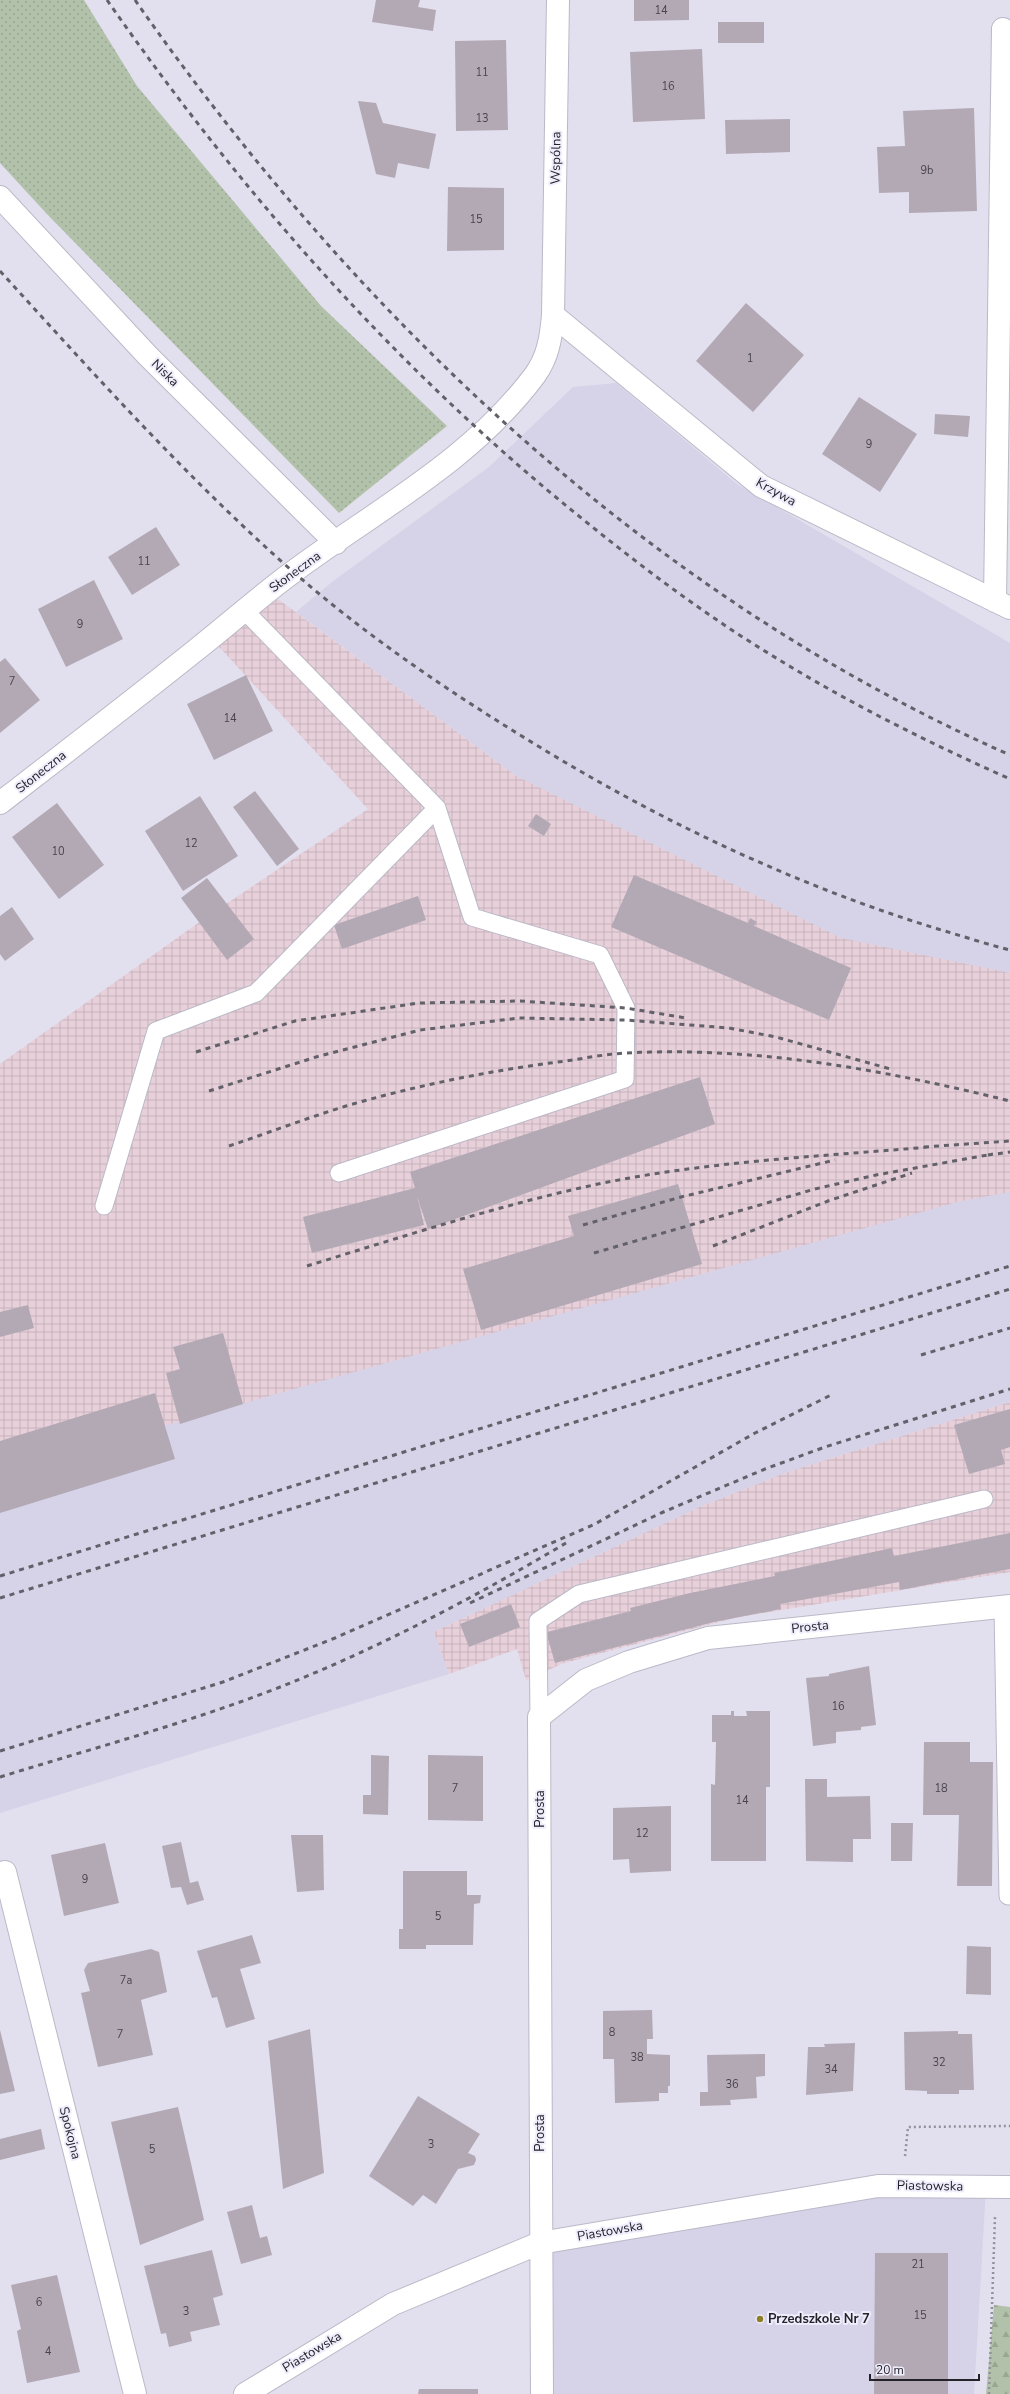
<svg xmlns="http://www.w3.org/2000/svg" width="1010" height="2394" viewBox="0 0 1010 2394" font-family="'Nunito Sans',sans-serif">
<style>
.built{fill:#d6d2e8}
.industrial{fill:url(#industrial-grid)}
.grass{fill:url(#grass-dots)}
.forest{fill:url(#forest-firs)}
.building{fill:#b3a9b5}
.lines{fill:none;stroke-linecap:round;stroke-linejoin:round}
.service-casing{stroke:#bbb9c7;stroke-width:19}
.minor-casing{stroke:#bbb9c7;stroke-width:24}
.path{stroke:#92909b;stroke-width:2.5;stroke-dasharray:2 3;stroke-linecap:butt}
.service{stroke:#fff;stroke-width:17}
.minor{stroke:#fff;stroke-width:22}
.rail{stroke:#626069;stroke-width:3;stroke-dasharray:5 5;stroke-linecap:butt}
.poi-dot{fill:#8c7f25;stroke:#efedfc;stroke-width:1.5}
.labels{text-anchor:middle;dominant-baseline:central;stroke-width:4;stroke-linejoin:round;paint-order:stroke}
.number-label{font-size:11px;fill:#48444c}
.street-label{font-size:13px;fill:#242329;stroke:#efedfc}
.poi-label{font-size:13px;font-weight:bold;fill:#242329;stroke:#efedfc;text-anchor:start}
</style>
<defs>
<pattern id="industrial-grid" width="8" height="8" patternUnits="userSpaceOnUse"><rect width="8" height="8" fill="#e8d0da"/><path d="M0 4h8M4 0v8" fill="none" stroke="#c7b2bb"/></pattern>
<pattern id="grass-dots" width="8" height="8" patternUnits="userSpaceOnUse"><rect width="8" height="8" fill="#b2c2aa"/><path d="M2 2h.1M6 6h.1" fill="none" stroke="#99a692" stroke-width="1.8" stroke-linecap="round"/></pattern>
<pattern id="forest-firs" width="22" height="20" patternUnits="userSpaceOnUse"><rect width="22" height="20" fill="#b2c2aa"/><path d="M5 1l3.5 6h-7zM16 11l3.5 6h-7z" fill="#99a692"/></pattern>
</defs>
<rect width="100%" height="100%" fill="#e2dfee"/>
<path class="built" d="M616 383 737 484 1010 643V1402L788 1472 702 1506 434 1632 449 1674 0 1813V1462L516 776 296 612 332 582 489 467 573 387Z
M878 2186 986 2187 974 2394H542L540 2243Z"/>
<path class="industrial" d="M278 599 516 776 841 938 1010 973V1192L957 1202 0 1472V1064L208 916 368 809 211 638 249 619Z
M1010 1402V1572L734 1618 564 1663 526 1680 517 1649 449 1674 434 1632 702 1506 788 1472Z"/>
<path class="grass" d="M0 0H84L137 86 321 306 447 426 339 513 46 213 0 163Z"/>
<path class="forest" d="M994 2305 1010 2307V2394H986Z"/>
<path class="building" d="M376 0H420L418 7 436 10 433 31 372 22Z
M634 0H689V20L634 21Z
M718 22H764V43H718Z
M506 40 508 130 456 131 455 41Z
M702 49 705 119 633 122 630 52Z
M358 101 376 103 383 123 436 134 429 169 398 163 395 178 376 174Z
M974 108 977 211 909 213V192L879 193 877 147 905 146 903 111Z
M790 119V152L726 154 725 120Z
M448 187 504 188V250L447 251Z
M746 303 804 355 753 412 696 361Z
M859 397 917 434 880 492 822 454Z
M935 414 970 416 968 437 934 434Z
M156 527 180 565 132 595 108 557Z
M94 580 123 639 66 667 38 609Z
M5 658 40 700 0 733V662Z
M246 675 273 731 214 760 187 704Z
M255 791 299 849 277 866 233 807Z
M200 796 238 856 183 891 145 831Z
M57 803 104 865 59 899 12 837Z
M536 814 551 824 544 836 528 826Z
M634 875 748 923 750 918 757 922 754 926 851 968 829 1020 611 927Z
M207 878 254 939 227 960 181 898Z
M418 896 426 920 342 949 334 925Z
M12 907 34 939 5 961 0 954V916Z
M700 1077 715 1124 428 1229 417 1196 424 1225 312 1253 303 1217 415 1188 410 1172Z
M678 1184 702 1264 481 1330 463 1269 574 1236 568 1216Z
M28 1305 34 1328 0 1337V1312Z
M223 1333 243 1404 180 1424 166 1373 180 1369 173 1347Z
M155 1393 175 1459 0 1513V1441Z
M1010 1409V1447L1001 1450 1005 1464 969 1474 954 1425Z
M1010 1533V1569L900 1590 899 1582 780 1604 781 1609 714 1622 555 1663 548 1639 547 1632 631 1611 630 1608 690 1593 775 1576 774 1573 892 1548 894 1556Z
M511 1604 520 1627 469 1647 460 1624Z
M869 1666 876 1725 861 1727V1730L836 1732V1743L813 1746 806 1678 829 1676V1674Z
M731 1711H734V1716H747L746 1711H770V1787H766V1861H711V1784L715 1785 716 1742H712V1715H731Z
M924 1742H970V1762H993L992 1886H957L959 1815H923Z
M371 1755 389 1756 388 1815 363 1814V1795H371Z
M428 1755 483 1756V1821L428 1820Z
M805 1779H827V1797L870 1796 871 1839H853V1862L806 1861Z
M671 1806V1871L630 1873 629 1859 613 1860V1808Z
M891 1823H913L912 1861H891Z
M291 1835H323L324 1890 297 1892Z
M181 1842 190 1883 198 1881 204 1900 187 1905 181 1887 171 1888 162 1846Z
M105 1843 119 1903 64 1916 51 1855Z
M403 1871H467V1895H481L480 1903 474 1904 473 1945H426V1949H399V1929H403Z
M252 1935 261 1963 240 1969 255 2019 226 2028 217 1997 212 1998 197 1951Z
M967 1946 991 1947V1995L966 1994Z
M151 1949 159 1952 167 1992 141 2000 153 2055 98 2067 81 1993 90 1991 84 1970 88 1963Z
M652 2010 653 2039H647V2054L670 2055V2086H668V2093H659V2101L615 2103 614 2059H603V2011Z
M310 2029 324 2173 283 2189 268 2041Z
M0 2030 15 2091 0 2094Z
M958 2031V2034H972L974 2090H959V2094H927V2091L905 2090 904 2032Z
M855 2043 853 2091 806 2095 808 2047H825L824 2044Z
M765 2054V2076L756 2077 757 2098 730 2100 731 2105 700 2106V2092H708L707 2055Z
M418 2096 480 2134 468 2153 475 2156 476 2160 474 2165 458 2169 436 2204 423 2195 413 2206 369 2176Z
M178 2107 204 2220 140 2245 111 2122Z
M41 2129 45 2149 0 2160V2139Z
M252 2205 260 2238 267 2236 272 2255 241 2264 227 2212Z
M212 2250 223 2295 213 2298 220 2325 190 2332 192 2341 169 2347 166 2333 161 2334 144 2266Z
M875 2253H948V2394H874Z
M57 2275 80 2372 27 2383 17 2331 21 2329 11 2285Z
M419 2389H478V2394H418Z"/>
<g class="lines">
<defs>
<path id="service" d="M339 1173 625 1079 626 1008 600 955 472 917 437 808
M104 1206 156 1031 256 993 437 808 245 611
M1003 1607 1008 1896
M539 1717 538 1621 579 1594 984 1499"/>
<path id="minor" d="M0 197 148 356 336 543
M553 315 761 486 1010 608
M995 601 1003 29
M0 803C66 752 131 702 196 650 229 624 260 596 293 572 376 510 471 461 535 375 548 357 551 338 553 315L558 0
M5 1872 135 2394
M245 2394 393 2304 540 2243 878 2186 1010 2187
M542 2394 539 1717 586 1680 629 1662 708 1638 1010 1606"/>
</defs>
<use href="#service" class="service-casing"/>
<use href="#minor" class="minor-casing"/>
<path class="path" d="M905 2156 908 2127 1010 2126
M989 2394 995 2217"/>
<use href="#service" class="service"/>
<use href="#minor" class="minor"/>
<path class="rail" d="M107 0C245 198 401 374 590 525 647 571 706 615 768 653 845 701 927 742 1010 779
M135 0C358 319 651 597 1010 755
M0 271C93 373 186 477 290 569 365 635 448 691 533 743 660 821 795 885 938 929 962 936 986 944 1010 950
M196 1052 295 1021 419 1003 520 1001 626 1008 686 1018
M209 1091 316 1057 420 1030 519 1018 626 1020 729 1028 776 1037 894 1070
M229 1146C268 1133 307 1118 346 1106 418 1085 493 1070 566 1061 586 1058 606 1054 626 1053 755 1046 885 1070 1010 1101
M924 1147 1010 1141
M988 1155 1010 1152
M583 1225 681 1197 835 1160
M713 1246 828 1201 912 1173
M594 1253 815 1189 876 1175 993 1154
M307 1266C398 1238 488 1209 580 1188 694 1162 813 1157 929 1147
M921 1355 1010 1328
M0 1576 1010 1266
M0 1598 1010 1289
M470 1603 661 1513 765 1469 825 1447 1010 1389
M0 1751 223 1682 335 1638 595 1524 755 1433 833 1394
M0 1777C100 1746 203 1719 300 1679 392 1641 480 1594 566 1543"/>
</g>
<circle class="poi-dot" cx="760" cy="2319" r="4"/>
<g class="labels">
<g class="number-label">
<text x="661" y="10">14</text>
<text x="482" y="72">11</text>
<text x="668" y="86">16</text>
<text x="482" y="118">13</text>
<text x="927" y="170">9b</text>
<text x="476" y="219">15</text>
<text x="750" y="358">1</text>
<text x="869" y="444">9</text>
<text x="144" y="561">11</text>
<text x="80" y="624">9</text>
<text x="12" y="681">7</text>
<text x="230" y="718">14</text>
<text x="191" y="843">12</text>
<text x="58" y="851">10</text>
<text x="838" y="1706">16</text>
<text x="455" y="1788">7</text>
<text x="941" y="1788">18</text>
<text x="742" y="1800">14</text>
<text x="642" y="1833">12</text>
<text x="85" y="1879">9</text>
<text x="438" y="1916">5</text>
<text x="126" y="1980">7a</text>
<text x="612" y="2032">8</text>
<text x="120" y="2034">7</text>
<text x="637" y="2057">38</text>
<text x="939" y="2062">32</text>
<text x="831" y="2069">34</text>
<text x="732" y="2084">36</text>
<text x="431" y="2144">3</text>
<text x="152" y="2149">5</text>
<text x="918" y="2264">21</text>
<text x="39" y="2302">6</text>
<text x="186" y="2311">3</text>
<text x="920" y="2315">15</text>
<text x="48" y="2351">4</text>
</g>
<g class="street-label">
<text transform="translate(556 158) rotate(-89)">Wspólna</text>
<text transform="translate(165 373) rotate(45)">Niska</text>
<text transform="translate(776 492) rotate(29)">Krzywa</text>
<text transform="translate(295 572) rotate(-36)">Słoneczna</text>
<text transform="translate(41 772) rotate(-38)">Słoneczna</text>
<text transform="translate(810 1627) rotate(-6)">Prosta</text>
<text transform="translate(540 1809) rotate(-90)">Prosta</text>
<text transform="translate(70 2133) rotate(76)">Spokojna</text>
<text transform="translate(540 2133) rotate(-90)">Prosta</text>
<text transform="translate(930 2186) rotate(1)">Piastowska</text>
<text transform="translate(610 2231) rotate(-10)">Piastowska</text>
<text transform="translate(312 2352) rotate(-31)">Piastowska</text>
</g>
<g class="poi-label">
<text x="768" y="2319">Przedszkole Nr 7</text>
</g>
</g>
<path d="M870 2374v6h109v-6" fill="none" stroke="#242329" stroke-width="2"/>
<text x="876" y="2374" font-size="12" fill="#242329" stroke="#efedfc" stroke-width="3" paint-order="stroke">20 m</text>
</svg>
